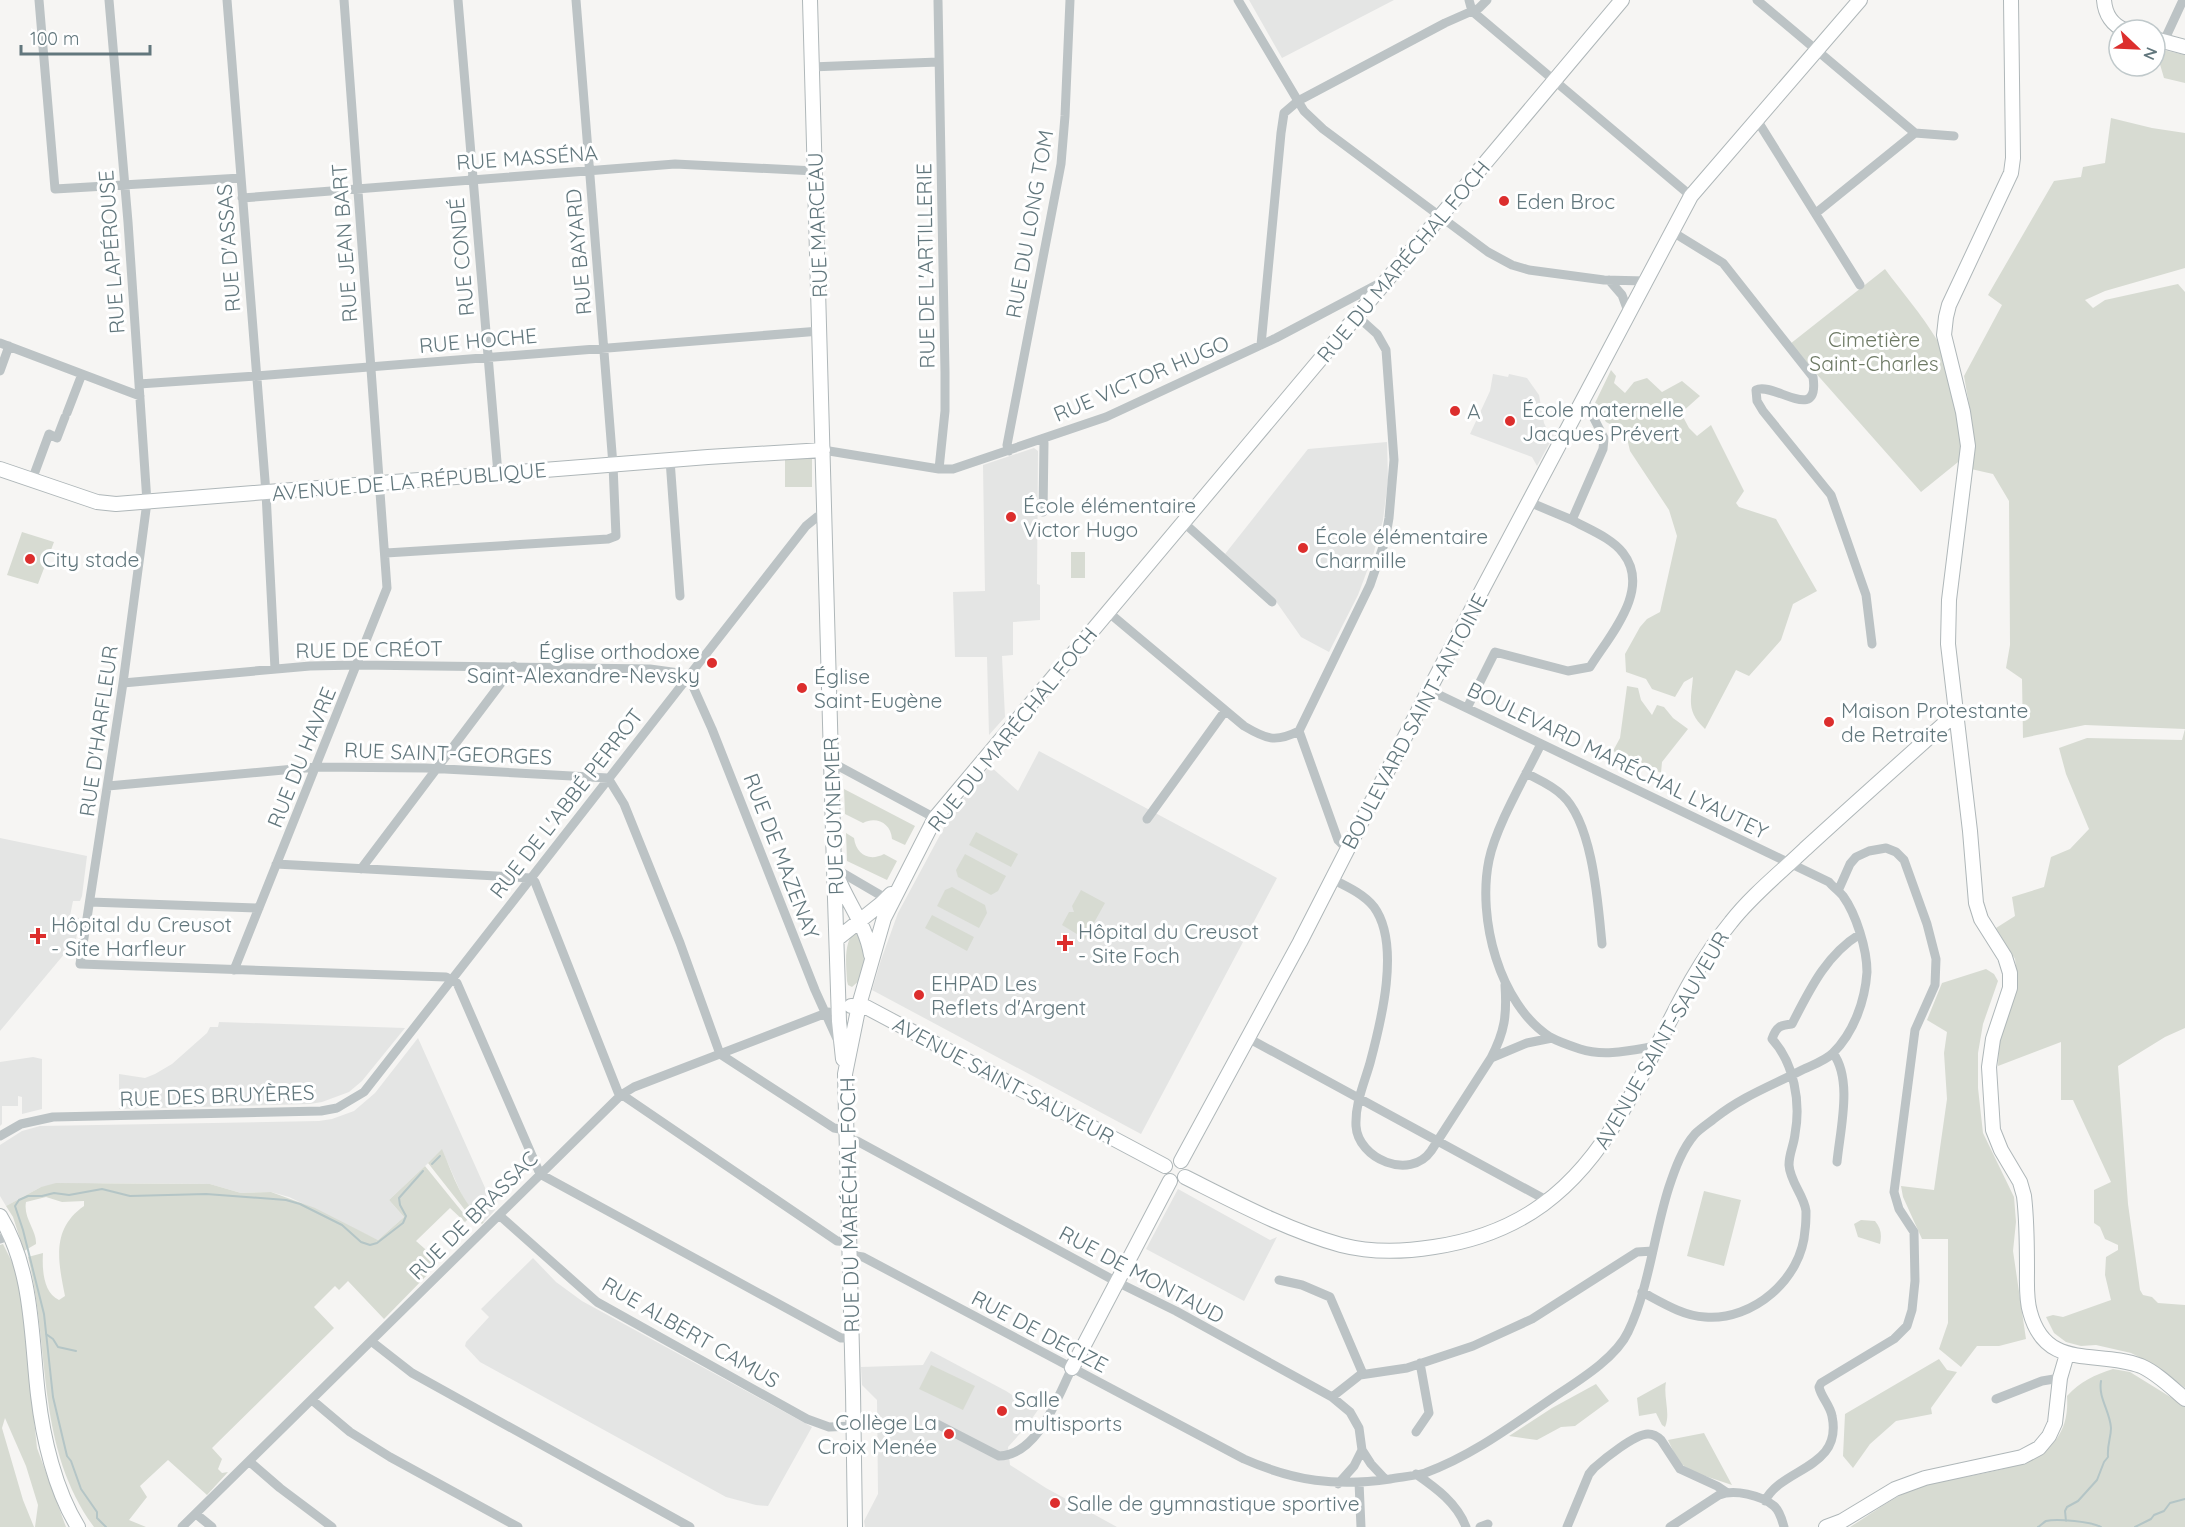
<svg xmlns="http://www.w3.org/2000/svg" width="2185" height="1527" viewBox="0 0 2185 1527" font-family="Quicksand,sans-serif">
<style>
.built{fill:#e4e5e4}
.green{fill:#d7dbd2}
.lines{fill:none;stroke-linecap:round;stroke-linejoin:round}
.stream{stroke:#b4c5c6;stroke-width:2}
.secondary-casing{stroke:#afb7b9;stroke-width:16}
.street{stroke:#bcc3c5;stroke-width:9}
.secondary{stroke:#fff;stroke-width:14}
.poi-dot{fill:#dc2e2d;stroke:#fff;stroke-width:2}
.labels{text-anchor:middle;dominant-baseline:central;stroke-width:6;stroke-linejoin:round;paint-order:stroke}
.street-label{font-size:21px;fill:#62777d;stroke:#fff}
.poi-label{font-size:21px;fill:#62777d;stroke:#fff;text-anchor:start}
.park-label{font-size:21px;fill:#6e7a65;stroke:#fff}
</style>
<rect width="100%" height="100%" fill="#f6f5f3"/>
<path class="built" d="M1249 0H1394L1282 58Z
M1493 374 1508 377 1509 374 1527 378 1539 395 1544 423 1547 429 1554 435 1537 466 1532 457 1470 434 1490 391Z
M1387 442 1388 480 1383 520 1373 555 1358 595 1329 652 1301 637 1275 600 1225 554 1308 449Z
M1034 448 1038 451 1037 584 1040 585V620L1013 622V655L1002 656 1005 717 989 735 987 657H955L953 592 985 591 983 465Z
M1039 751 1277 878 1141 1134 872 990 881 960 898 913 953 811 990 766 1018 791Z
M0 838 87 856 82 896 80 901H73L70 916 79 918 76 940 0 1031Z
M219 1022 284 1024 405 1028 362 1081 349 1092 322 1102 310 1104 119 1109V1074L145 1078 155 1074 172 1064 207 1033 210 1027H218Z
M418 1038 495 1210 484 1222 471 1211 465 1202 442 1150 389 1200 404 1217 378 1240 289 1197 271 1192 241 1193 210 1184 104 1183 41 1187 6 1206 0 1196V1145L22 1131 40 1126 319 1121 332 1119 354 1111 375 1093Z
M33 1057 42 1059V1109L22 1114V1097L18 1096V1106H2V1124L0 1126V1062Z
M1178 1189 1270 1240 1277 1237 1244 1301 1146 1249Z
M533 1258 556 1282 582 1301 812 1427 768 1506 756 1505 726 1497 480 1362 465 1346 466 1342 489 1317 481 1309Z
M931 1351 1006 1391 1029 1406 1033 1408 1035 1404 1040 1407 1026 1427 1008 1447 1010 1465 1046 1488 1117 1527H865L864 1521 878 1494 877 1400 862 1385 861 1367 923 1365Z"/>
<path class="green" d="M2155 48 2185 55V83L2164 78 2159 61H2155Z
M2111 118 2152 128 2185 133V268L2105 291 2085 300 2093 308 2105 300 2178 284 2185 292V1028L2165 1037 2118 1066 2128 1204 2140 1290 2143 1295 2152 1297 2158 1303 2185 1305V1388L2149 1362 2131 1353 2096 1345 2081 1346 2066 1342 2054 1333 2046 1317 2053 1315 2063 1317 2111 1300 2105 1275 2106 1257 2118 1250V1245L2105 1239 2100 1227 2094 1223V1190L2111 1182 2073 1100H2061V1042L1998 1066 1999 1043 2018 982 2015 959 1996 928 2015 916 2012 897 2044 887 2051 857 2070 849 2089 829 2066 774 2059 748 2087 738 2182 740 2185 729 2085 725 2023 738 2022 679 2006 668 2010 645 2009 501 1993 474 1971 469V416L1964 376 2002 305 1988 295 2054 181 2081 177 2083 167 2105 163Z
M1885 269C1902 292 1922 315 1937 340 1954 367 1961 425 1963 458L1921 492 1790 344Z
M1611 370 1616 376 1614 383 1625 393 1634 382 1647 378 1662 392 1682 381 1700 396 1681 413 1689 428 1697 436 1711 425 1744 491 1736 503 1739 507 1776 519 1817 591 1793 604 1781 640 1749 676 1736 670 1705 729C1686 711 1691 701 1693 677L1684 682 1675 697 1652 689 1646 679 1626 672 1625 654 1640 627 1647 619 1660 612 1677 536 1669 510 1630 451 1627 438 1620 429 1606 422 1595 403Z
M812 458V487H785V459Z
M22 532 54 542 38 584 7 575Z
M1071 552H1085V578H1071Z
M1627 686 1638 688 1641 700 1652 715 1657 705 1664 707 1673 718 1688 729 1662 762 1661 773 1613 751 1620 738Z
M844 789 915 826 905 845 892 839C891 823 876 816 863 823L845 814Z
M976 832 1018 854 1011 867 969 845Z
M846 833 854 838C856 854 869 862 884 854L897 861 887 880 847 861Z
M965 854 1006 876 998 891 991 895 958 877 956 870Z
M952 887 985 905 987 913 979 928 937 906 945 890Z
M1081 890 1105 903 1085 939 1062 925 1069 912H1074L1072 906Z
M932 915 974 937 967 951 925 928Z
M857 927 868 955 861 979 852 987 848 985 847 981C846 961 843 943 857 927Z
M1986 969 1994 974 1998 981 1983 1024 1978 1053V1088L1983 1133 2014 1197 2016 1222 2013 1251 2026 1339 1999 1346H1977L1961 1367 1939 1349 1948 1323V1239H1922L1903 1197 1901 1186 1934 1190 1947 1099 1944 1053 1947 1032 1927 1020 1942 983Z
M442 1149C454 1177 461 1202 484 1222L482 1224 465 1210 428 1163Z
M425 1166 468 1219 465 1222 450 1208 416 1241 433 1256 429 1273 384 1319 348 1281 339 1290 335 1286 314 1307 334 1328 212 1448 222 1459 218 1469 222 1473 228 1472 207 1495 168 1460 140 1486 147 1497 129 1520 146 1527H94C35 1446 51 1350 28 1257L43 1253C42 1268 43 1293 59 1300L65 1296C58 1261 51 1229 84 1206V1201L62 1202 46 1197 26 1202C23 1218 37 1231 36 1244L24 1251 13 1217 6 1206 41 1187 56 1183 210 1184 241 1193 271 1192 315 1208 378 1240 404 1217 389 1200Z
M1704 1191 1741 1200 1724 1266 1687 1256Z
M1861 1220 1875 1221C1881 1228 1882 1235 1880 1244L1858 1237 1854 1224Z
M3 1244 14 1266 21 1295 37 1448 66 1527H35L38 1505 26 1466 5 1418 2 1428 23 1500 34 1527H0V1245Z
M1939 1359 1947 1370 1957 1372 1931 1408 1932 1414 1896 1421 1870 1444 1853 1468 1843 1456 1845 1414Z
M931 1365 975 1386 963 1410 919 1389Z
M2113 1369 2130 1372 2185 1406V1527H1850C1868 1516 1895 1496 1914 1489 1967 1468 2073 1480 2067 1396 2081 1381 2094 1375 2113 1369Z
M1666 1382C1663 1397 1671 1413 1665 1427L1662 1425 1656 1413 1639 1416 1637 1398Z
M1596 1384 1609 1401 1575 1426 1561 1427 1537 1440 1509 1436 1552 1408Z
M1704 1433 1732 1485 1696 1473 1679 1463 1668 1440Z"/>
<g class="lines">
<path class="stream" d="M432 1164 440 1156
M46 1334 53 1339 58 1347 76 1351
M2066 1521 2065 1511 2067 1507 2078 1501 2097 1480 2104 1462 2108 1457C2107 1444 2111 1438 2111 1428 2110 1411 2098 1398 2101 1381
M106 1527 97 1518V1512L81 1489 71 1461 67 1456 53 1397 44 1314 23 1230 15 1206 19 1200 28 1196H42L54 1193 69 1195 102 1189 130 1196 206 1194 286 1200 300 1204 342 1225 361 1242 370 1245 377 1243 403 1223 406 1216 400 1205 399 1198 423 1171
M2038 1527C2040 1526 2044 1522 2046 1521 2057 1518 2092 1522 2101 1527
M2135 1527 2151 1519 2154 1515 2164 1511 2170 1503 2185 1499"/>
<defs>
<path id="secondary" d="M810 0 834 868 839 1021 843 1059
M2011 0 2013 158 2011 173 1949 305 1946 317 1944 335 1963 412 1968 446 1949 600 1948 644 1970 831 1976 903 1981 919 2005 957 2010 973V988L1993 1039 1989 1067 1993 1130 2001 1150 2020 1182 2024 1196C2027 1221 2027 1246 2027 1270 2027 1284 2026 1299 2030 1312 2046 1372 2098 1349 2141 1366 2157 1373 2172 1388 2185 1399
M2104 0C2105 14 2112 25 2125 30
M2155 39 2185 47
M0 469 97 502 116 504 708 457 823 450
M837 876C848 904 866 925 871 955
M837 939 882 903 891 894
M851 1006 866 1007 1165 1166
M1181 1161 1300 942 1429 690 1691 196 1860 0
M1185 1177C1235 1202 1287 1230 1341 1245 1372 1253 1403 1252 1434 1247 1521 1234 1576 1190 1620 1115 1658 1052 1684 979 1731 922 1752 895 1780 873 1805 849 1854 804 1905 759 1955 714
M0 1216C33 1270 31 1335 38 1395 43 1438 55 1490 78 1527
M1072 1368 1170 1181
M855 1527 853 1391 845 1074 859 1005 884 918 935 818 1622 0
M1826 1527 1842 1521 1895 1489 1925 1478 2022 1457 2039 1448 2049 1436 2055 1423 2060 1378 2067 1354"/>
</defs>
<use href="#secondary" class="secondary-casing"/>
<path class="street" d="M39 0 55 189 241 178
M109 0 128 222 147 502 123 683 80 964 446 977 457 983 540 1174 841 1338H852
M227 0 266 493 275 669
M458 0 498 474
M1238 0 1298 101 1304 111 1323 129 1488 252 1512 265 1529 270 1604 280 1646 281
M1469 0 1472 11 1691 196
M1757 0 1915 133 1954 136
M938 1 945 372V411L939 469
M2164 41 2183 0
M811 67 938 62
M1757 120 1860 285
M242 198 675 164 815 171
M1816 213 1915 133
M1671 231 1723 263 1813 377C1820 425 1773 381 1756 390L1757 401 1763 411 1831 495 1866 595 1872 644
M1609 280 1622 295 1629 314
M0 343 140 396
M1261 345 1281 133 1284 113 1298 101 1445 23 1479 8 1487 0
M0 371 9 346
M139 384 256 376 820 331
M67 413 82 374
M1042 439 1044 443 1043 512
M823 450 939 469H953L1106 417 1276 338 1382 282
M1009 451 1007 445 1061 164 1065 116 1070 0
M670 460 680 596
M32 480 49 434 57 438 65 417
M1529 502 1572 520
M1183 522 1272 602
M386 553 608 539 616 536 613 465 576 0
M1108 612 1244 726C1266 739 1275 743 1299 731
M123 683 310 666 358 665 650 669 679 673 691 682 712 729 815 990 838 1041
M1467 708 1495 652 1568 671 1590 667C1609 636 1652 590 1623 553 1612 538 1588 529 1572 520L1603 449 1604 438 1584 399
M1541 744C1525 777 1496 826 1489 860 1477 918 1499 1004 1550 1037 1559 1042 1571 1046 1580 1049 1605 1057 1632 1050 1657 1046
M831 762 935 818
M1526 773C1539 780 1552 785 1562 795 1593 823 1598 904 1602 944
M608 778 624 804 680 943 720 1054
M108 786 316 767 426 768 608 778
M1147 819 1225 711
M1347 849 1338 840 1299 731 1370 585 1385 541 1389 518 1394 460 1386 350 1377 334 1357 316
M276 864 531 878
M834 868 887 899
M361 869 514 666
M531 878 535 882 618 1092 837 1241 849 1242
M1332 879C1346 886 1364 894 1374 907 1401 944 1381 1022 1370 1063 1364 1084 1355 1103 1356 1126 1358 1159 1410 1181 1431 1151L1491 1058 1527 1043 1552 1038
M90 902 259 908
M234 970 387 588 344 0
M1248 1038 1548 1201
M1833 1053C1853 1080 1840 1130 1837 1162
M720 1054 834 1128 845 1130
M1491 1058C1505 1031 1507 1015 1505 985
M0 1136 21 1124 53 1117 321 1111 337 1108 364 1092 806 526 817 517 825 516
M846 1140 857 1141 1117 1282 1176 1311 1332 1397 1350 1412 1359 1428 1362 1450 1371 1464 1385 1479
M499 1215 597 1302 807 1419 829 1427 854 1426
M0 1239 9 1236
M849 1255 863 1257 1244 1459C1294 1481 1336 1487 1390 1479 1401 1477 1414 1476 1425 1473 1472 1456 1513 1425 1554 1397 1578 1381 1616 1358 1628 1332 1649 1289 1654 1233 1669 1187 1675 1169 1682 1149 1695 1134 1701 1128 1709 1123 1715 1118 1743 1096 1771 1086 1802 1070 1812 1065 1825 1061 1833 1053 1854 1032 1865 1001 1867 972 1867 949 1856 914 1843 896 1839 891 1833 887 1829 882L1429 690
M1279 1280 1302 1285 1330 1297 1363 1374
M1642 1292C1661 1302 1683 1316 1705 1317 1753 1321 1802 1279 1805 1230 1806 1224 1806 1217 1806 1211 1804 1195 1790 1182 1789 1165 1789 1153 1794 1145 1795 1134 1801 1102 1794 1063 1772 1039 1776 1027 1780 1025 1792 1024 1810 989 1826 955 1860 934
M371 1341 412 1373 690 1527
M1332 1397 1360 1375 1407 1368 1473 1346 1532 1319 1637 1252 1653 1251
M1996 1399 2042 1381 2060 1378
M312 1400 350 1432 390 1457 518 1527
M937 1424 999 1456C1038 1455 1057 1398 1072 1368
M1416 1432 1429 1413 1420 1363
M250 1462 280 1488 332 1527
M1416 1474C1436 1488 1457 1503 1466 1527
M1359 1482 1361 1527
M1338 1484 1354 1466 1362 1450
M1765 1501C1782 1467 1843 1469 1832 1416 1830 1405 1821 1397 1819 1387L1821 1383 1894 1339 1907 1326 1912 1310 1915 1281 1914 1232 1899 1209 1894 1192 1915 1030 1935 985 1936 959 1927 924 1904 860 1896 852 1886 848 1869 851 1856 857 1850 864 1838 891
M196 1514 212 1527
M182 1527 621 1095 634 1087 829 1012
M1480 1527 1488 1524
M1567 1527 1589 1474 1594 1468C1604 1459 1635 1434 1648 1434 1654 1434 1657 1436 1661 1440L1680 1469 1717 1486 1726 1492
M1670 1527 1719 1495C1734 1489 1761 1495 1774 1506 1780 1511 1782 1520 1784 1527"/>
<use href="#secondary" class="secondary"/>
</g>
<g class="poi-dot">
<circle cx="1504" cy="201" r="6"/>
<circle cx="1455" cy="411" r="6"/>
<circle cx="1510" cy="421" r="6"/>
<circle cx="1011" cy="517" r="6"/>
<circle cx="1303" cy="548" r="6"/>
<circle cx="30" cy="559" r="6"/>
<circle cx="712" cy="663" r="6"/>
<circle cx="802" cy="688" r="6"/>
<circle cx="1829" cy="722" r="6"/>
<path d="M35 927h6v6h6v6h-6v6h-6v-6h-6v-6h6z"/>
<path d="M1062 934h6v6h6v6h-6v6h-6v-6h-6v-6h6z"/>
<circle cx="919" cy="995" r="6"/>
<circle cx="1002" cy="1411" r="6"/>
<circle cx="949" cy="1434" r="6"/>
<circle cx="1055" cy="1503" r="6"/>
</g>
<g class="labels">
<g class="street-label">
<text transform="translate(527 157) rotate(-4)">RUE MASSÉNA</text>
<text transform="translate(1029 224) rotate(-80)">RUE DU LONG TOM</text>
<text transform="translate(817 225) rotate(-92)">RUE MARCEAU</text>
<text transform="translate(344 243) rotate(-94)">RUE JEAN BART</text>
<text transform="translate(228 248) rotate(-94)">RUE D'ASSAS</text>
<text transform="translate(111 252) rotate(-94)">RUE LAPÉROUSE</text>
<text transform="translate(578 252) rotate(-95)">RUE BAYARD</text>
<text transform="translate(461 257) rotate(-95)">RUE CONDÉ</text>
<text transform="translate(1403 261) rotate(-50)">RUE DU MARÉCHAL FOCH</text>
<text transform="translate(925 266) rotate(-91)">RUE DE L'ARTILLERIE</text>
<text transform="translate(478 340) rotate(-5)">RUE HOCHE</text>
<text transform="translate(1141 378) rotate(-23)">RUE VICTOR HUGO</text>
<text transform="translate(409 481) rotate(-5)">AVENUE DE LA RÉPUBLIQUE</text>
<text transform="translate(369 649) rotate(-1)">RUE DE CRÉOT</text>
<text transform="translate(1414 721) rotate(-62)">BOULEVARD SAINT-ANTOINE</text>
<text transform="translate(1012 729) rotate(-51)">RUE DU MARÉCHAL FOCH</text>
<text transform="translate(98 731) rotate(-82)">RUE D'HARFLEUR</text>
<text transform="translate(448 753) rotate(2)">RUE SAINT-GEORGES</text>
<text transform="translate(301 757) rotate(-68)">RUE DU HAVRE</text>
<text transform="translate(1618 760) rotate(26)">BOULEVARD MARÉCHAL LYAUTEY</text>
<text transform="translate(566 803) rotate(-52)">RUE DE L'ABBÉ PERROT</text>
<text transform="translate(833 816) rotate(-92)">RUE GUYNEMER</text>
<text transform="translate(782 856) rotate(69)">RUE DE MAZENAY</text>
<text transform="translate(1661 1040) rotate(-60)">AVENUE SAINT-SAUVEUR</text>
<text transform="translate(1004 1080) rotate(28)">AVENUE SAINT-SAUVEUR</text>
<text transform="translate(217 1095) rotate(-2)">RUE DES BRUYÈRES</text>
<text transform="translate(849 1205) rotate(-91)">RUE DU MARÉCHAL FOCH</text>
<text transform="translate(473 1215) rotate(-45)">RUE DE BRASSAC</text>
<text transform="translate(1142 1274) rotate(28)">RUE DE MONTAUD</text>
<text transform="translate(1040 1331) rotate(28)">RUE DE DECIZE</text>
<text transform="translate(691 1332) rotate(30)">RUE ALBERT CAMUS</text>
</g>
<g class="poi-label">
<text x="1516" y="201">Eden Broc</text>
<text x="1522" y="409">École maternelle<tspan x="1522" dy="24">Jacques Prévert</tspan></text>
<text x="1467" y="411">A</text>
<text x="1023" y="505">École élémentaire<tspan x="1023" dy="24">Victor Hugo</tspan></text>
<text x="1315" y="536">École élémentaire<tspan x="1315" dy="24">Charmille</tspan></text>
<text x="42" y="559">City stade</text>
<text x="700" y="651" text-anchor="end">Église orthodoxe<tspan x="700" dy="24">Saint-Alexandre-Nevsky</tspan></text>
<text x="814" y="676">Église<tspan x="814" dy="24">Saint-Eugène</tspan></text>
<text x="1841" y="710">Maison Protestante<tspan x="1841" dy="24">de Retraite</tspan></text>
<text x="51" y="924">Hôpital du Creusot<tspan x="51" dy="24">- Site Harfleur</tspan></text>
<text x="1078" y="931">Hôpital du Creusot<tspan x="1078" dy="24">- Site Foch</tspan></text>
<text x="931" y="983">EHPAD Les<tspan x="931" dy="24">Reflets d'Argent</tspan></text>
<text x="1014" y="1399">Salle<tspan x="1014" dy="24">multisports</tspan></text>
<text x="937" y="1422" text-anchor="end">Collège La<tspan x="937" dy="24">Croix Menée</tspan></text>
<text x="1067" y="1503">Salle de gymnastique sportive</text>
</g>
<g class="park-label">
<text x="1874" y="339">Cimetière<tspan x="1874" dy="24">Saint-Charles</tspan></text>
</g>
</g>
<g transform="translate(2137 48) rotate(113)"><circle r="28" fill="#ffffff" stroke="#c0c9cb" stroke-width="1.5"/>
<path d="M0-4.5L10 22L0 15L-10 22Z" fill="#dc2e2d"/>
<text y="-9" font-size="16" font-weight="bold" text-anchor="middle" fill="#62777d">N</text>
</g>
<path d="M21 45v9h129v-9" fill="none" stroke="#62777d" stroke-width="3"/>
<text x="30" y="45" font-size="18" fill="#62777d" stroke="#ffffff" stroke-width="4.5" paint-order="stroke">100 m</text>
</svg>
